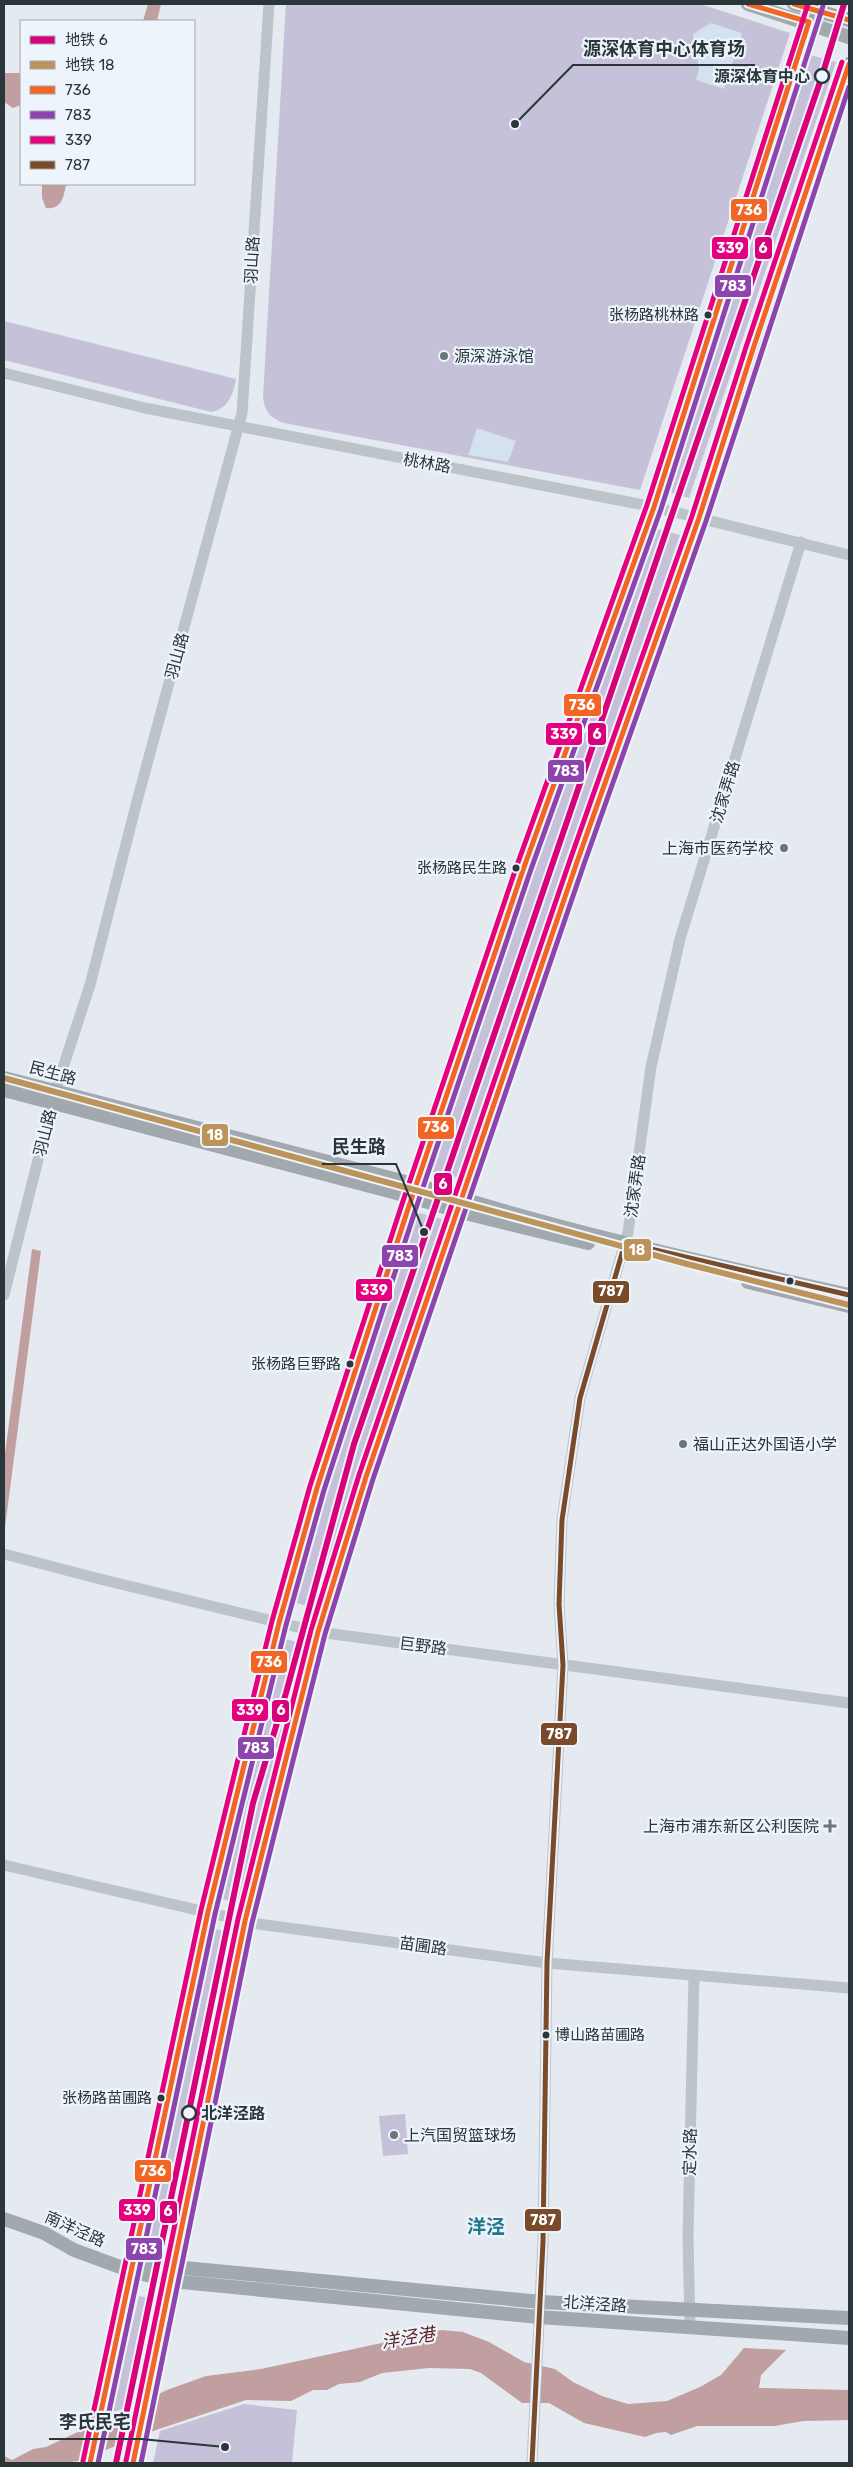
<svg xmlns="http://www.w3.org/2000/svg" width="853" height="2467" viewBox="0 0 853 2467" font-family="Rubik,'Noto Sans SC',sans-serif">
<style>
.green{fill:#c4c1d8}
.plaza{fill:#d4e1ee}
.water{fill:#c19ea0}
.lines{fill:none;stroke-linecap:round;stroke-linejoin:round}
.minor{stroke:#bdc4c9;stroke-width:11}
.major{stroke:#a2a9ae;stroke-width:14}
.bus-1-casing{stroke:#edf4fb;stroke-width:9}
.bus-2-casing{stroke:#edf4fb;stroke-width:9}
.bus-3-casing{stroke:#edf4fb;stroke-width:9}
.bus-4-casing{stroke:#edf4fb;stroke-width:9}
.bus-1{stroke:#f26522;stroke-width:5}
.bus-2{stroke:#8e44ad;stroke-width:5}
.bus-3{stroke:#e5007d;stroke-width:5}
.bus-4{stroke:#7a4b2a;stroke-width:5}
.metro-1-casing{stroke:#edf4fb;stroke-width:10}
.metro-2-casing{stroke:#edf4fb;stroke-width:10}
.metro-1{stroke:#d9017a;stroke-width:6}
.metro-2{stroke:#bc945b;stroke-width:6}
.stop-dot{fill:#edf4fb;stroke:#2a363a;stroke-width:2.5}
.bus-dot{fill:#2a363a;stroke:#edf4fb;stroke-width:2}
.poi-dot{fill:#6b757a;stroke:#edf4fb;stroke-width:2}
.labels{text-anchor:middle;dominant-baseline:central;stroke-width:4.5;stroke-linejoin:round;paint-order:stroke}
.bus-label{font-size:15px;fill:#2a363a;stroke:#edf4fb;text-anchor:end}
.stop-label{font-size:16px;font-weight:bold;fill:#2a363a;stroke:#edf4fb;text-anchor:end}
.street-label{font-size:16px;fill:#2a363a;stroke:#edf4fb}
.poi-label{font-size:16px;fill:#2a363a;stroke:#edf4fb;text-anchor:start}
.water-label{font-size:18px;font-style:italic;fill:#5d1f1e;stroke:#edf4fb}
.quarter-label{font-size:19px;font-weight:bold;fill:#21788c;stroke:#edf4fb}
.leader{fill:none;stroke:#2a363a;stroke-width:2}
.callout-dot{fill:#2a363a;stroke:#edf4fb;stroke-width:2}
.callout-label{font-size:18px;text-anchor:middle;font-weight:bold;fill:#2a363a;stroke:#edf4fb;stroke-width:4.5;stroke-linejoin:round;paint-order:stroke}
.line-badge{stroke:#edf4fb;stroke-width:2}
.badge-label{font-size:14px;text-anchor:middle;font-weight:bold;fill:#fff}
</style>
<rect width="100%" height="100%" fill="#e4eaf0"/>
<path class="green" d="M286 4H700L790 33 640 490 284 423C270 418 264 411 263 396Z
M807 54 836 62 689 498 659 489Z
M4 321 236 379C233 395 228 409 211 412L4 360Z
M651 527 680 535 461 1178 428 1171Z
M416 1212 442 1219 316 1609 290 1601Z
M280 1638 307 1644 240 1904 212 1896Z
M209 1928 237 1933 169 2256 145 2251Z
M405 2114 408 2154 383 2156 379 2116Z
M139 2296 158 2300 138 2405 112 2412Z
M244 2404 297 2410 292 2463H153L160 2431Z"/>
<path class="plaza" d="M711 23 742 33 724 89 696 80 699 69 693 34Z
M477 428 516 441 508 462 468 455Z"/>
<path class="water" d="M148 4H161L157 21H143Z
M4 73H21V105L13 108 4 102Z
M42 184H66C64 196 62 210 46 208L42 198Z
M32 1249 41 1251 4 1535V1461Z
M442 2330 463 2332 489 2342 524 2362 555 2369 573 2382 602 2396 628 2404 667 2401 700 2387 721 2375 744 2348 786 2350 761 2375 759 2388 849 2390V2420L803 2421 775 2426H697L671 2435 666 2432 656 2433 645 2437 584 2423 549 2403H522L481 2373 470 2369 429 2368 382 2373 360 2382 339 2384 327 2390H313L291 2401 246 2400 156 2430 78 2461 65 2463H4V2456L12 2460 33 2449 46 2447 167 2390 206 2376 261 2369Z"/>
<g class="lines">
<path class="minor" d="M4 373 145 408 654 507 849 555
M4 1295 55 1092 90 985 136 805 242 413 269 4
M4 1554 100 1579 318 1632 849 1703
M4 1865 258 1924 547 1963 849 1988
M690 2328 688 2236 694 1975
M532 2463 543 2242 547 1963 563 1665 559 1604 562 1520 580 1398 628 1232 651 1067 680 939 801 542"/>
<path class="major" d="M748 4 849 37
M794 4 849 20
M4 1078 417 1185C559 1230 704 1263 849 1295
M4 1090 412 1197 457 1211 588 1243
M748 1282 849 1306
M4 2219 44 2233 74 2250 131 2271 171 2281 539 2317 849 2338
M142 2270 174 2267 541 2302 849 2318
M90 2463 208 1912 279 1623 317 1488 408 1209 523 870 654 507 816 4
M133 2463 245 1921 318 1632 366 1477 577 862 699 518 753 349 849 64"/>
<defs>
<path id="bus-1" d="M794 4 849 20
M90 2463 208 1912 279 1623 317 1488 408 1209 523 870 654 507 809 22 748 4
M133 2463 245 1921 318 1632 366 1477 577 862 699 518 753 349 849 64"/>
<path id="bus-2" d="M98 2463 215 1914 286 1625 324 1490 415 1211 530 872 661 509 823 6
M141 2463 252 1923 325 1634 373 1479 584 864 706 521 849 87"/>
<path id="bus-3" d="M83 2461 201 1910 272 1621 310 1486 401 1207 516 868 647 505 808 4
M126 2461 238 1919 311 1630 359 1475 570 860 692 516 746 347 842 62"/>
<path id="bus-4" d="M532 2463 543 2242 547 1963 563 1665 559 1604 562 1520 580 1398 625 1243 849 1295"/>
</defs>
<use href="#bus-1" class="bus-1-casing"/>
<use href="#bus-2" class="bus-2-casing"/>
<use href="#bus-3" class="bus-3-casing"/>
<use href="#bus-4" class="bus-4-casing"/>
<use href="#bus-1" class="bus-1"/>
<use href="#bus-2" class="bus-2"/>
<use href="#bus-3" class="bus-3"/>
<use href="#bus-4" class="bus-4"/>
<defs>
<path id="metro-1" d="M116 2463 253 1803 286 1693 354 1444 822 76 844 4"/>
<path id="metro-2" d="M4 1078 687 1264 849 1305"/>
</defs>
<use href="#metro-1" class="metro-1-casing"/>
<use href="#metro-2" class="metro-2-casing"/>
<use href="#metro-1" class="metro-1"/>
<use href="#metro-2" class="metro-2"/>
</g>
<g class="stop-dot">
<circle cx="822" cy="76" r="7"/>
<circle cx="189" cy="2113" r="7"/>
</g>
<g class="bus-dot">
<circle cx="708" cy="315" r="4.5"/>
<circle cx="516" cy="868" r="4.5"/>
<circle cx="790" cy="1281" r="4.5"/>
<circle cx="350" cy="1364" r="4.5"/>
<circle cx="546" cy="2035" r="4.5"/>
<circle cx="161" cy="2098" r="4.5"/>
</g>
<g class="poi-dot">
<circle cx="444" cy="356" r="5"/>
<circle cx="784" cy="848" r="5"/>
<circle cx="683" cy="1444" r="5"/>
<path d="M827.5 1818.5h5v5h5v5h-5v5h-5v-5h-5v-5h5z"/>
<circle cx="394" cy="2135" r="5"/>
</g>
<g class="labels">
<g class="bus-label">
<text x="699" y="315">张杨路桃林路</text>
<text x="507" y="868">张杨路民生路</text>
<text x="341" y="1364">张杨路巨野路</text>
<text x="555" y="2035" text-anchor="start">博山路苗圃路</text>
<text x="152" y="2098">张杨路苗圃路</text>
</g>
<g class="stop-label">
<text x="810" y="76">源深体育中心</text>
<text x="201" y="2113" text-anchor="start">北洋泾路</text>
</g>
<g class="street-label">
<text transform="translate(252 260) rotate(-87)">羽山路</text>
<text transform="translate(427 463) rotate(10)">桃林路</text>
<text transform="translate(177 656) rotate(-75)">羽山路</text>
<text transform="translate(725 792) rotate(-73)">沈家弄路</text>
<text transform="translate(53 1073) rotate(15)">民生路</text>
<text transform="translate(45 1133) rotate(-76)">羽山路</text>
<text transform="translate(635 1186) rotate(-82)">沈家弄路</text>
<text transform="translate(423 1646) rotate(7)">巨野路</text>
<text transform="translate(423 1946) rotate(8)">苗圃路</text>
<text transform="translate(690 2152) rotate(-89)">定水路</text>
<text transform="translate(75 2229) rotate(24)">南洋泾路</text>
<text transform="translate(595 2304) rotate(4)">北洋泾路</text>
</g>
<g class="poi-label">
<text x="454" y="356">源深游泳馆</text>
<text x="774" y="848" text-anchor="end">上海市医药学校</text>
<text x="693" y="1444">福山正达外国语小学</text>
<text x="819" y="1826" text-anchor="end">上海市浦东新区公利医院</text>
<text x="404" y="2135">上汽国贸篮球场</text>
</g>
<g class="water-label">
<text transform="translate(408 2338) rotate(-9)">洋泾港</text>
</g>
<g class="quarter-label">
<text x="486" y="2226">洋泾</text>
</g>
</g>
<path class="leader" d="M515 124L573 65H755M424 1232L396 1164H322M225 2447L141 2439H49"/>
<g class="callout-dot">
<circle cx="515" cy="124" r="5"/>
<circle cx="424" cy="1232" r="5"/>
<circle cx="225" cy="2447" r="5"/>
</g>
<g class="callout-label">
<text x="664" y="55">源深体育中心体育场</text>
<text x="359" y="1153">民生路</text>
<text x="95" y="2428">李氏民宅</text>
</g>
<g class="line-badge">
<rect x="730" y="198" width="38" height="24" rx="5" fill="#f26522"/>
<rect x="754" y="236" width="19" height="24" rx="5" fill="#d9017a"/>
<rect x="711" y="236" width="38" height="24" rx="5" fill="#e5007d"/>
<rect x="714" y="274" width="38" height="24" rx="5" fill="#8e44ad"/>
<rect x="563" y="693" width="39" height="24" rx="5" fill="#f26522"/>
<rect x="587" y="722" width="20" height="24" rx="5" fill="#d9017a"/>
<rect x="545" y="722" width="38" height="24" rx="5" fill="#e5007d"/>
<rect x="547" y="759" width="38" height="24" rx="5" fill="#8e44ad"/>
<rect x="417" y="1116" width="38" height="24" rx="5" fill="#f26522"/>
<rect x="201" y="1123" width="28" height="24" rx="5" fill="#bc945b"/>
<rect x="433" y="1172" width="20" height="24" rx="5" fill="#d9017a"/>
<rect x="623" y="1238" width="29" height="24" rx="5" fill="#bc945b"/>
<rect x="381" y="1244" width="38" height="24" rx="5" fill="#8e44ad"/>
<rect x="355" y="1278" width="38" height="24" rx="5" fill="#e5007d"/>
<rect x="592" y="1280" width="38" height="24" rx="5" fill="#7a4b2a"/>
<rect x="250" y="1650" width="38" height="24" rx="5" fill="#f26522"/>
<rect x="231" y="1698" width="38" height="24" rx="5" fill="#e5007d"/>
<rect x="271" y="1699" width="19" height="24" rx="5" fill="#d9017a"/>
<rect x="540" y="1722" width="38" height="24" rx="5" fill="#7a4b2a"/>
<rect x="237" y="1736" width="38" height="24" rx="5" fill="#8e44ad"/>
<rect x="134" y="2159" width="38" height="24" rx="5" fill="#f26522"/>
<rect x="118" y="2198" width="38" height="24" rx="5" fill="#e5007d"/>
<rect x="159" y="2200" width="19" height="24" rx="5" fill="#d9017a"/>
<rect x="524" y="2208" width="38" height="24" rx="5" fill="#7a4b2a"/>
<rect x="125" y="2237" width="38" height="24" rx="5" fill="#8e44ad"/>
</g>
<g class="badge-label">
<text x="749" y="215">736</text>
<text x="763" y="253">6</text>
<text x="730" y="253">339</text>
<text x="733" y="291">783</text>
<text x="582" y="710">736</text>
<text x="597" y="739">6</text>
<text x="564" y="739">339</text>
<text x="566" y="776">783</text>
<text x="436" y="1132">736</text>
<text x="215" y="1140">18</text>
<text x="443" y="1189">6</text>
<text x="637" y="1255">18</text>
<text x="400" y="1261">783</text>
<text x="374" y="1295">339</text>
<text x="611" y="1296">787</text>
<text x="269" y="1667">736</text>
<text x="250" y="1715">339</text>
<text x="281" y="1715">6</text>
<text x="559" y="1739">787</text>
<text x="256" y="1753">783</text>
<text x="153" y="2176">736</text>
<text x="137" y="2215">339</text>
<text x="168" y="2216">6</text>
<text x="543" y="2225">787</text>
<text x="144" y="2254">783</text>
</g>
<rect width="853" height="2467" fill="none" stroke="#2a363a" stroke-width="10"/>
<rect x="20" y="20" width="175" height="165" fill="#edf4fb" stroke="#9fa8ae"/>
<rect x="30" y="36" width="25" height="8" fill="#d9017a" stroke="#9fa8ae"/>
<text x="65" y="45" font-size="15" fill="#2a363a">地铁 6</text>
<rect x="30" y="61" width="25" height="8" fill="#bc945b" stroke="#9fa8ae"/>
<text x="65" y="70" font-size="15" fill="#2a363a">地铁 18</text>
<rect x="30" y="86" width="25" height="8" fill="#f26522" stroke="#9fa8ae"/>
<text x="65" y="95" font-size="15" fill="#2a363a">736</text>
<rect x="30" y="111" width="25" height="8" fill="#8e44ad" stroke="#9fa8ae"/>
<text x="65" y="120" font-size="15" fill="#2a363a">783</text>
<rect x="30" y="136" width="25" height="8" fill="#e5007d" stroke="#9fa8ae"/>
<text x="65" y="145" font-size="15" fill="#2a363a">339</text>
<rect x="30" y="161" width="25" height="8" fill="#7a4b2a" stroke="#9fa8ae"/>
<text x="65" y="170" font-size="15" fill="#2a363a">787</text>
</svg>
